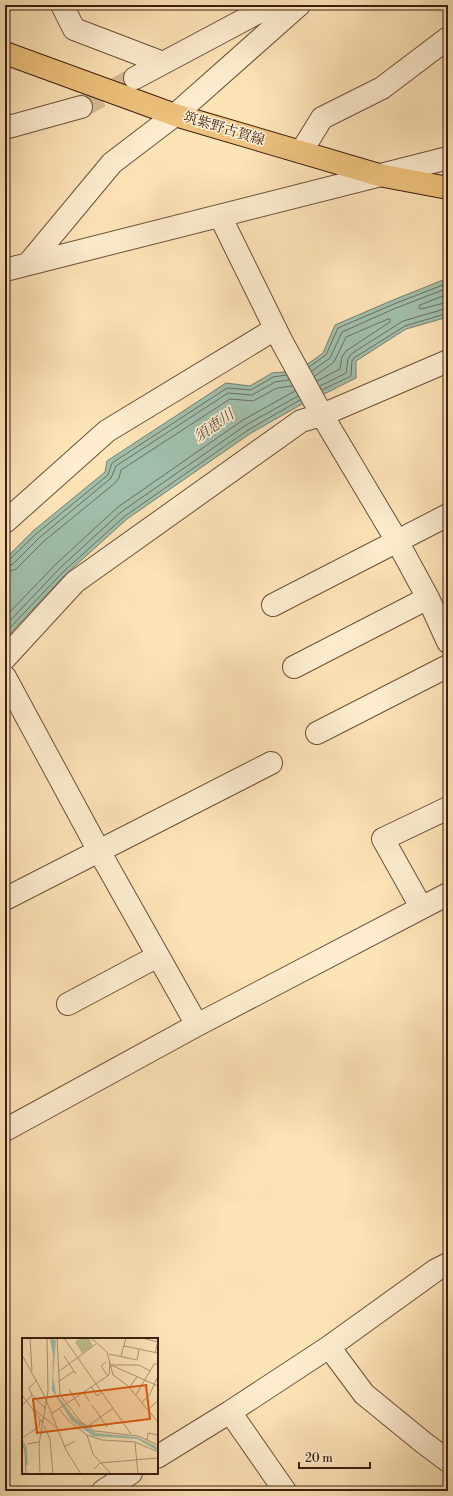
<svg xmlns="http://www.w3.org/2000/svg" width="453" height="1496" viewBox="0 0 453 1496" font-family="'Libre Bodoni','Noto Serif JP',serif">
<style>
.water{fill:#a0bfab;stroke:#777f6d}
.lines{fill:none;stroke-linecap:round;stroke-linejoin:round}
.shore{stroke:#6d6e5e;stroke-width:1}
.minor-tunnel{stroke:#d6bc96;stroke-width:22;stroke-dasharray:22 11;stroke-linecap:butt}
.minor-casing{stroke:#6b503a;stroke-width:24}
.major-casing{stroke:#3a1e11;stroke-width:24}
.minor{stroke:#feedd0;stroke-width:22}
.major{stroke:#eec27c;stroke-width:22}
.labels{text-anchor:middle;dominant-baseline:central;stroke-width:3.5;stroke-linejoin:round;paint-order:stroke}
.street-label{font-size:14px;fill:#3a1e11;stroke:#feedd0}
.water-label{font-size:15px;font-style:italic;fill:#594e3f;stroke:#feedd0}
.inset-river{fill:none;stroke:#a0bfab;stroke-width:2}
.inset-road{fill:none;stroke:#af9575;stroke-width:1}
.view{fill:#df560c;fill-opacity:0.15;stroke:#df560c;stroke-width:2}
.inset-edge{fill:none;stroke:#3a1e11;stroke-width:2}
</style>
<rect width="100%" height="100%" fill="#fde4b7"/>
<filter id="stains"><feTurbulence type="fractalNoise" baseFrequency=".005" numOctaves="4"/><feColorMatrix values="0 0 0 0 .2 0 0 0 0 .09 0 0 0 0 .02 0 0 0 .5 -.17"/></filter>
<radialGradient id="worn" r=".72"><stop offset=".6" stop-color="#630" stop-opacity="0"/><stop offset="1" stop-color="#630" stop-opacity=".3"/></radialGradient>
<path class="water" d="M448 278V317L406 329 356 361V378L326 393 311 399 251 433 127 519 66 574 5 639V559L33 531 105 472 107 461 226 383 250 386 272 373 295 371 312 361 323 353 335 325 393 300Z"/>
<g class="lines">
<path class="shore" d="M448 294 420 305 419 308 421 309 448 302
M309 367 326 355 338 328 394 304 448 283
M312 371 330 358 342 332 396 308 448 288
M315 376 334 362 346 337 388 319H390V322L346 351 342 357 340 369 317 381
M320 386 346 373 348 359 351 354 403 321 448 308
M322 390 351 376 352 361 354 358 405 326 448 313
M5 561 9 560 36 534 108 475 112 463 227 388 251 390 273 377 287 375
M5 567 13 564 39 538 111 478 116 466 228 393 252 395 275 382 289 380
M5 573 16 569 43 542 115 483 119 478 121 470 230 399 253 401 277 388 292 386
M5 617 56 564 118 507 243 420 295 391
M5 626 60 568 121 512 246 425 298 396
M5 633 63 572 125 516 248 430 300 400"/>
<path class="minor-tunnel" d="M81 107 135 78"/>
<defs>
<path id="minor" d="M62 5 74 29 163 63
M135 78 272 5
M5 128 81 107
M301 152 322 118 382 88 448 38
M220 216 282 342 322 415 397 541 428 598 448 642
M28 264 112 163 175 115 299 5
M5 270 448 158
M5 522 107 431 275 329
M273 605 448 515
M5 658 75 582 301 421 322 415 448 361
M294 667 428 598
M5 677 99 851 197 1025
M317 733 448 666
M5 899 271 763
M421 907 383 839 448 808
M68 1004 158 956
M5 1130 197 1025 448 894
M329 1347 364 1394 424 1443 448 1461
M230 1412 285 1491
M157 1457 230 1412 329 1347 436 1270 448 1264
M103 1491 131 1473"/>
<path id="major" d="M5 53 175 115 379 175 448 188"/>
</defs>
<use href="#minor" class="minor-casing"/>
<use href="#major" class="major-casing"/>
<use href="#minor" class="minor"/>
<use href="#major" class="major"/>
</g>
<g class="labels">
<g class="street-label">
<text transform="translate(224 129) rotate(17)">筑紫野古賀線</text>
</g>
<g class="water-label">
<text transform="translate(214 426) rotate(-35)">須恵川</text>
</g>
</g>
<g transform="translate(22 1338)">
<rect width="136" height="136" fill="#fde4b7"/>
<path d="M58 0H67L71 8 60 15 53 4Z" fill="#bfc48e"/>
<path d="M28 0 34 2 31 39 34 56 53 80 74 95 115 99 134 108 136 113 115 101 71 98 49 82 30 52 31 18Z" fill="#a0bfab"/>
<path class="inset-river" d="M0 103 4 110 5 127"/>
<path class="inset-road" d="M8 0 10 33M35 0 38 57 59 84 73 93 116 98 136 107M42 0 109 96M69 0 85 14 91 37 105 47 136 84M120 0 136 4M102 8 136 15M133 15 136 3M87 16 115 22 117 11M0 17 22 57 44 112 59 136M42 18 54 36M99 18 104 0M84 24 79 28 86 38M89 27 136 48M90 27H117L128 33M36 34 74 6M36 44 52 33M69 48 75 58 80 54M107 50 115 39M47 51 58 69M61 54 68 64M0 57 20 84M10 57 7 50 15 42M114 57 132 26H136M120 64 127 58 136 38M70 67 85 89M0 68 10 57 24 71M37 71 47 83 65 97 80 102 113 104 136 114M13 72 35 90M126 72 136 62M29 76 87 37 88 24M22 88 28 101 31 136M65 89 91 70M65 97 71 116 89 136M0 100 17 89 18 82M125 102 126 95 136 97M0 105 3 113 4 136M113 105 116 136M5 106 17 104M42 109 53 103M72 131 78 125 136 120M18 136 17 106 26 53 25 0"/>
<path class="view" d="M124 47 128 81 15 95 11 61Z"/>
<rect width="136" height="136" class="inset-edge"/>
</g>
<rect width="453" height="1496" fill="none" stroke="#fde4b7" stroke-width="20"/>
<rect x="6" y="6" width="441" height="1484" fill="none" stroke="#3a1e11" stroke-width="2"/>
<rect x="10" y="10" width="433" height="1476" fill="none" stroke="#3a1e11"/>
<path d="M299 1462v6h71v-6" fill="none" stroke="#3a1e11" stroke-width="2"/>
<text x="305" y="1462" font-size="12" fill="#3a1e11" stroke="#feedd0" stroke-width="3" paint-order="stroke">20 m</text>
<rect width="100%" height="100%" filter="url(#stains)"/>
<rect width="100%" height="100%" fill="url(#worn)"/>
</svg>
